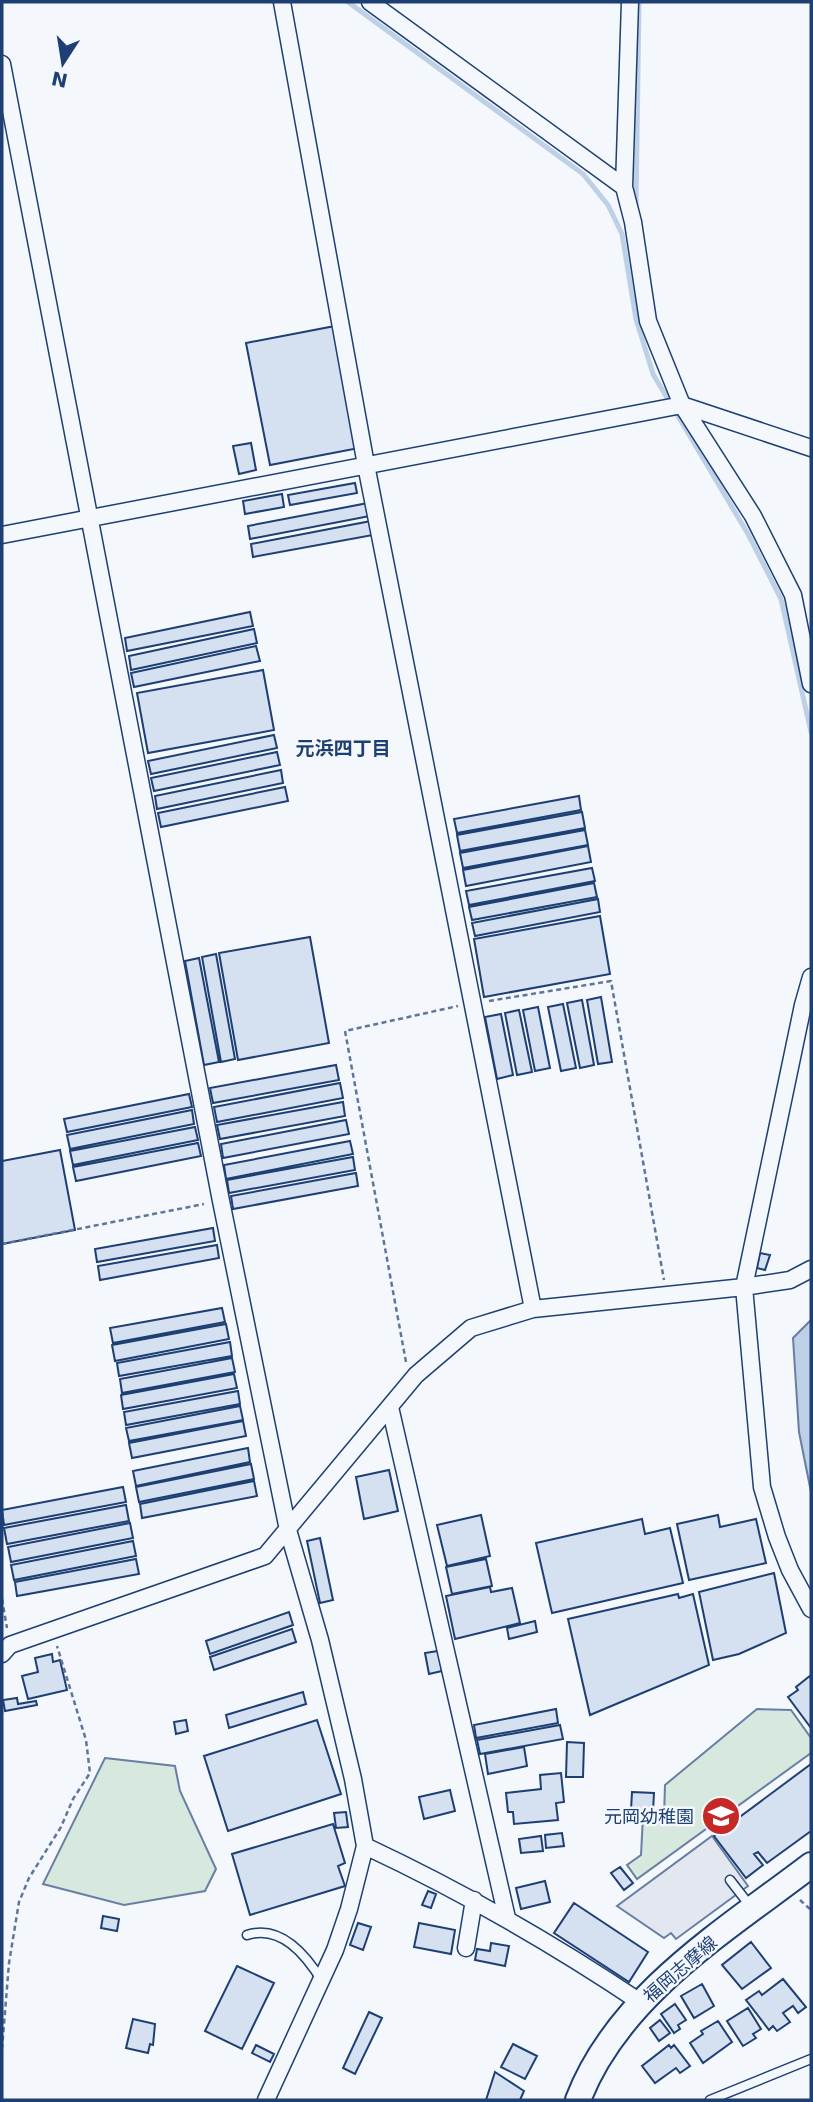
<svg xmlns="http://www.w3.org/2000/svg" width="813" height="2102" viewBox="0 0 813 2102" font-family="'DejaVu Sans','Noto Sans JP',sans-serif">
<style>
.green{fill:#d7e8df;stroke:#687fa3;stroke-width:2}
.parking{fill:#e3e8f0;stroke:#687fa3;stroke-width:2}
.water{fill:#bed0e5;stroke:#687fa3;stroke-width:2}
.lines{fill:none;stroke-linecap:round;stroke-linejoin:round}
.stream{stroke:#bed0e5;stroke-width:5}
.building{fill:#d5e0f0;stroke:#1d3f73;stroke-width:2}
.service-casing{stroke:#1d3f73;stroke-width:11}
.minor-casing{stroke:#1d3f73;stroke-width:19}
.primary-casing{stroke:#1d3f73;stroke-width:28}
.path{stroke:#5e769c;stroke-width:2.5;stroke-dasharray:5 3.5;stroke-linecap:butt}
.service{stroke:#f4f7fb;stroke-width:8}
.minor{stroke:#f4f7fb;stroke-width:16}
.primary{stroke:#f4f7fb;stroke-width:24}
.labels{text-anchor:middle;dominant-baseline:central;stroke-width:5;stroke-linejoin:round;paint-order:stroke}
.poi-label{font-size:18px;fill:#1d3f73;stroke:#f4f7fb;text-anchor:end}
.street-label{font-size:18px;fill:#1d3f73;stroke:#f4f7fb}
.neighbourhood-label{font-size:19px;font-weight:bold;fill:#1d3f73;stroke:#f4f7fb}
</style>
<rect width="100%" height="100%" fill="#f4f7fb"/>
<path class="green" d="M757 1709 791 1710 811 1738V1753L637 1879 627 1865 641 1855 643 1816 664 1817 665 1785Z
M105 1758 175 1766 180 1791 216 1869 205 1891 124 1905 43 1884Z"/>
<path class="parking" d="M712 1836 748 1886 676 1939 671 1933 664 1938 617 1906Z"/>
<path class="water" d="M811 1320V1492L799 1432 793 1338Z"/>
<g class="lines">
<path class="stream" d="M348 2 583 174 608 205 622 234 636 319 653 374 748 534 781 599 811 732
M636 205 639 2"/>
</g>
<path class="building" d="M335 326 359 448 270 465 246 343Z
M251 443 256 470 239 474 233 446Z
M355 483 357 493 290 505 288 495Z
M282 494 284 507 245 514 243 501Z
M368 503 370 516 250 539 248 526Z
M371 521 373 535 253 557 251 544Z
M250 612 253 626 127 651 125 638Z
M254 629 257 643 131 670 129 656Z
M256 646 260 661 134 687 131 673Z
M263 670 274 730 148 753 137 693Z
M274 735 277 748 151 774 148 761Z
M277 752 280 765 154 791 151 778Z
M281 770 283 783 157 809 155 796Z
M285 787 288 801 161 827 158 813Z
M579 796 581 810 457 833 454 819Z
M582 812 585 828 460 851 457 835Z
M585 830 588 845 463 868 460 853Z
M588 846 591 862 466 886 463 870Z
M592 868 595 881 469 905 466 891Z
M594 883 597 897 472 920 469 907Z
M598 899 600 912 475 936 472 923Z
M600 916 610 974 484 997 474 939Z
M310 937 329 1043 238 1060 219 953Z
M216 954 235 1059 221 1062 202 957Z
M199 958 219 1062 204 1065 185 961Z
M601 997 612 1062 598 1064 587 1000Z
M582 1000 594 1065 580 1068 567 1003Z
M563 1004 576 1068 561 1071 548 1007Z
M538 1007 550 1068 535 1071 523 1010Z
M519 1010 532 1072 517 1075 505 1013Z
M501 1014 513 1075 497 1079 485 1017Z
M336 1065 339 1080 213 1103 210 1088Z
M340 1083 343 1098 217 1122 214 1107Z
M189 1094 192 1107 67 1132 64 1119Z
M343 1102 345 1116 220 1139 217 1125Z
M192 1110 194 1124 70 1149 67 1135Z
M346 1120 349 1134 223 1158 221 1144Z
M195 1127 198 1140 73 1165 70 1151Z
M350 1141 353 1154 226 1179 224 1165Z
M198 1143 201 1156 76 1181 73 1167Z
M60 1150 75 1230 2 1244V1161Z
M353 1157 355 1170 229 1193 227 1180Z
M356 1173 358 1186 233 1209 231 1196Z
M213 1228 215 1241 97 1262 95 1249Z
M217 1245 219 1258 100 1280 98 1266Z
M760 1253 770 1255 765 1270 757 1268Z
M222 1308 225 1322 113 1343 110 1328Z
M226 1324 229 1339 115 1361 112 1345Z
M230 1342 232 1356 119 1376 117 1363Z
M232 1358 235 1372 122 1393 120 1379Z
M234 1374 237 1388 123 1409 121 1395Z
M238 1391 240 1404 126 1425 124 1412Z
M240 1406 243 1420 129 1441 126 1428Z
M243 1421 246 1436 132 1458 129 1443Z
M248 1448 250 1462 136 1486 133 1471Z
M251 1464 254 1479 139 1502 136 1487Z
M389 1470 398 1511 364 1519 356 1477Z
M254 1481 257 1496 142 1518 140 1504Z
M123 1487 126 1502 4 1525 2 1510Z
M126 1505 129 1521 7 1544 4 1528Z
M481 1515 490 1556 447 1566 437 1525Z
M718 1515 720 1527 756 1519 766 1563 689 1580 677 1524Z
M642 1519 645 1534 670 1528 683 1583 552 1613 536 1543Z
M130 1523 133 1538 11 1562 8 1547Z
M320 1538 333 1600 320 1603 307 1541Z
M133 1541 136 1556 14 1580 11 1565Z
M136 1559 139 1574 17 1596 15 1582Z
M486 1559 492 1586 452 1594 446 1567Z
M774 1573 786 1633 739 1654 713 1660 699 1592Z
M490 1587 491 1592 512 1588 520 1623 455 1639 446 1596Z
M678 1594 679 1598 693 1594 709 1665 590 1715 568 1619Z
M289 1612 293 1625 210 1654 206 1641Z
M535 1621 537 1632 509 1639 507 1628Z
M292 1629 296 1642 214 1670 210 1657Z
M438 1651 442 1671 429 1674 425 1653Z
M52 1654 53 1662 60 1660 67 1690 28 1699 22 1676 38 1672 35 1658Z
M811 1675V1728L788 1697 798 1690 796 1687Z
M303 1692 306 1704 229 1728 226 1715Z
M17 1698 18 1704 36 1701 37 1705 5 1711 3 1700Z
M556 1709 558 1723 476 1738 474 1725Z
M186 1720 188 1731 176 1734 174 1722Z
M317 1720 341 1794 228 1831 204 1756Z
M560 1725 563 1739 480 1754 477 1740Z
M567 1742 584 1743 583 1777H566Z
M524 1747 527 1766 488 1774 485 1754Z
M811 1764V1831L767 1863 758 1852 754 1854 763 1865 746 1878 714 1836Z
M561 1773 564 1802 556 1803 558 1820 514 1824 513 1812H508L506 1793 541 1789 540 1775Z
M450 1790 455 1811 424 1819 419 1797Z
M632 1792 654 1793 653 1811 631 1810Z
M346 1812 348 1827 336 1828 334 1813Z
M333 1824 345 1863 338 1866 345 1886 250 1915 232 1854Z
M562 1833 564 1846 546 1848 545 1835Z
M541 1836 543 1851 521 1853 519 1839Z
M620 1867 633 1883 624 1890 611 1873Z
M545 1881 550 1902 521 1909 516 1888Z
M428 1891 436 1894 431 1908 422 1905Z
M574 1903 648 1952 629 1982 554 1933Z
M103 1916 119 1919 117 1931 101 1928Z
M358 1923 371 1927 363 1950 350 1945Z
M419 1923 455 1930 451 1954 414 1947Z
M751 1942 771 1968 742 1989 722 1965Z
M491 1943 509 1946 505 1966 475 1960 477 1949 490 1951Z
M237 1966 274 1983 242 2049 205 2031Z
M783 1979 806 2007 798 2013 793 2006 783 2013 790 2022 777 2031 773 2026 769 2030 746 2000 759 1991 762 1995Z
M702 1984 714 2006 694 2018 681 1996Z
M675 2004 686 2020 678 2025 680 2029 674 2033 661 2014Z
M748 2008 761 2029 753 2034 756 2038 743 2046 727 2021Z
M369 2012 382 2018 355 2074 343 2068Z
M133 2019 155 2024 153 2045 150 2044 148 2053 126 2048Z
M660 2020 670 2033 659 2041 650 2028Z
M718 2021 732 2042 703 2063 690 2043 703 2034 701 2031Z
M513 2044 537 2056 525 2079 501 2067Z
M256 2045 274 2054 270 2062 252 2053Z
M669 2045 671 2048 674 2045 690 2066 680 2073 676 2068 655 2083 642 2066Z
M495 2072 524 2091 520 2100H486Z"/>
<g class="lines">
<defs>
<path id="service" d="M730 1880 751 1907
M247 1935C281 1924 306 1955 322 1981
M710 2100 811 2059"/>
<path id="minor" d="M282 2 366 465 533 1309
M370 2 624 187
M630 2 624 187 633 222 648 321 682 405 753 516 793 595 811 684
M2 64 221 1201 288 1530 320 1640 353 1779 365 1846 349 1909 335 1950 266 2100
M2 535 682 405 811 448
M811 977 803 1005 744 1287 762 1487 777 1537 790 1570 811 1609
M390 1407 507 1918
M2 1654 10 1645 265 1556 416 1375 471 1328 533 1309 744 1287 790 1280 811 1269
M365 1846C461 1891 552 1943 640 2002
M466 1948 474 1900"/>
<path id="primary" d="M578 2100C618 1995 726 1930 811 1865"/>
</defs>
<use href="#service" class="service-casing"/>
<use href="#minor" class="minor-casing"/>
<use href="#primary" class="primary-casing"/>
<path class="path" d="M489 1001 611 981 664 1280
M2 1244 204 1204
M406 1362 345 1031 458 1006
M2 1599 7 1628
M800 1900 811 1910
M2 2049 9 1963 19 1902 29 1878 61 1827 73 1799 90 1773 86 1740 57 1646"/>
<use href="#service" class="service"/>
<use href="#minor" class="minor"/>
<use href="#primary" class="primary"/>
</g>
<defs>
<symbol id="school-disc" viewBox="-11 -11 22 22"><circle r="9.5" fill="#c62828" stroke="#f4f7fb"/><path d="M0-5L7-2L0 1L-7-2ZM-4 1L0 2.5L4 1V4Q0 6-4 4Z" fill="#fff"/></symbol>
</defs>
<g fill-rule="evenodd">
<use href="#school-disc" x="699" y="1794" width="44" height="44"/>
</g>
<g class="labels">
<g class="poi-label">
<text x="694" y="1816">元岡幼稚園</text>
</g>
<g class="street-label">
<text transform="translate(680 1969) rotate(-41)">福岡志摩線</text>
</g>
<g class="neighbourhood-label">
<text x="343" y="748">元浜四丁目</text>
</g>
</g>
<rect width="813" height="2102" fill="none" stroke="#1d3f73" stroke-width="7"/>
<g transform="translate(63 63) rotate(192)" stroke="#f4f7fb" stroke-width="5" paint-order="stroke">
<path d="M0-5L12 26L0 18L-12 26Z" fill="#1d3f73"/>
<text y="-10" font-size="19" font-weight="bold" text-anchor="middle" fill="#1d3f73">N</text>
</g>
</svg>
